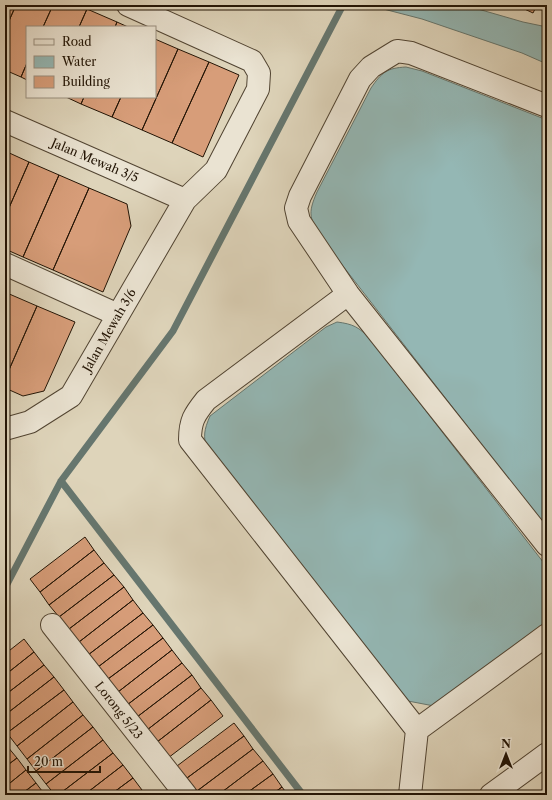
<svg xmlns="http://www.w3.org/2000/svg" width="552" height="800" viewBox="0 0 552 800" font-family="'Libre Caslon Text',serif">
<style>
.water{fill:#94b7b4;stroke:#66766e}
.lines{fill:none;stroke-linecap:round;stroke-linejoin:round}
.stream{stroke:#66766e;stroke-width:7}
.building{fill:#d79d79;stroke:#221405}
.minor-casing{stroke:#514432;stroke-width:24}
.minor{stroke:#eae3d2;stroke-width:22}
.labels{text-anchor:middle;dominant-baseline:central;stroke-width:4;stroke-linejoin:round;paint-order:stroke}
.street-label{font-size:12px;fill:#221405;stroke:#eae3d2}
</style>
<rect width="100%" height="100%" fill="#ded4ba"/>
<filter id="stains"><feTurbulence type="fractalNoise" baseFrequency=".005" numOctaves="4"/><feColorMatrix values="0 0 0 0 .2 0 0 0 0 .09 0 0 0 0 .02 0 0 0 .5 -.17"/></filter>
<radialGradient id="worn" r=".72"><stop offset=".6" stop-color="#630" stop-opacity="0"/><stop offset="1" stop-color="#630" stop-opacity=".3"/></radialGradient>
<path class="water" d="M368 5H464L523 22 547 27V64L522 53 422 19Z
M406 67 422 71 547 120V529L322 239C310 218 307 215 317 192L371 88C382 72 387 68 406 67Z
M337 322C353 324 359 327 370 339L547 567V626L434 706 408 701 207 450C203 436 204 430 210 416L326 327Z"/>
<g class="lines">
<path class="stream" d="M61 481 303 795
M5 588 61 481 173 331 343 5"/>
</g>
<path class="building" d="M5 5H16L5 30Z
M16 5H53L43 27H27V63L21 77 5 70V30Z
M53 5H78L87 9 79 27H43Z
M516 5H537L533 13Z
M87 9 117 22 115 27H79Z
M117 22 128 27H115Z
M155 39 178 49 142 130 112 117 121 97H155Z
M178 49 209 62 172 143 142 130Z
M209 62 239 75 203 157 172 143Z
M27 63V80L21 77Z
M66 97H84L81 104Z
M84 97H121L112 117 81 104Z
M5 151 29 162 5 217Z
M29 162 59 175 23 257 5 249V217Z
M59 175 89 188 53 270 23 257Z
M89 188 127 204 131 226 103 292 53 270Z
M7 293 37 306 5 379V297Z
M37 306 75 322 44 391 23 396 5 388V379Z
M85 537 94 550 40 592 30 579Z
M94 550 104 563 49 605 40 592Z
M104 563 114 575 59 617 49 605Z
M114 575 124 587 69 629 59 617Z
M124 587 133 600 79 642 69 629Z
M133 600 143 613 88 655 79 642Z
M143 613 153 625 98 667 88 655Z
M153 625 163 638 108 679 98 667Z
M163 638 172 650 118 692 108 679Z
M24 639 34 652 5 675V654Z
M172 650 182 663 127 705 118 692Z
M34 652 44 665 5 695V675Z
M182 663 192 675 137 717 127 705Z
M44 665 54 677 5 715V695Z
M192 675 201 688 147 730 137 717Z
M54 677 64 690 7 733 5 731V715Z
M201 688 211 700 157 742 147 730Z
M64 690 73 702 17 746 7 733Z
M211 700 223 716 168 758 157 742Z
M73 702 83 715 27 759 17 746Z
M83 715 93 727 36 771 27 759Z
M234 723 244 736 187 778 177 766Z
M93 727 103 740 46 784 36 771Z
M244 736 253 749 197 791 187 778Z
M103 740 113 753 58 795H55L46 784Z
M7 746 17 758 5 767V748Z
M253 749 263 761 218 795H199L197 791Z
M113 753 123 765 84 795H58Z
M17 758 26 770 5 787V767Z
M263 761 273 774 244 795H218Z
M123 765 133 778 110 795H84Z
M26 770 36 783 20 795H5V787Z
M273 774 282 787 271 795H244Z
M133 778 142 790 136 795H110Z
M36 783 45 795H20Z
M282 787 288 795H271Z"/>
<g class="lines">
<defs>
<path id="minor" d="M547 106 411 53 397 51 371 67 360 79 300 196 296 208 299 221 348 294 547 545
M5 121 185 200
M5 264 118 315
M348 294 206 400C194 415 190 421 190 440L417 730 410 795
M5 429 30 422 71 396 185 200 216 170 258 89 259 73 252 61 128 5
M52 625 186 795
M417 730 547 635
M491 795 547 754"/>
</defs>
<use href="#minor" class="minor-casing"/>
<use href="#minor" class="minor"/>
</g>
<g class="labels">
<g class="street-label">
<text transform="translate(95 160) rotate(23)">Jalan Mewah 3/5</text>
<text transform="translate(109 330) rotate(-60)">Jalan Mewah 3/6</text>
<text transform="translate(119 710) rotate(52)">Lorong 5/23</text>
</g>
</g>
<rect width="552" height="800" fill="none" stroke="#ded4ba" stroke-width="20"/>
<rect x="6" y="6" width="540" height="788" fill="none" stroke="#221405" stroke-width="2"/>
<rect x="10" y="10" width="532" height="780" fill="none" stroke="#221405"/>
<rect x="26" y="26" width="130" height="72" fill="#eae3d2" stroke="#9a9080"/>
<rect x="34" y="39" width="20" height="6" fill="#eae3d2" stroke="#9a9080"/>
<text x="62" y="46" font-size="12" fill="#221405">Road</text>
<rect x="34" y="56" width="20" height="12" fill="#94b7b4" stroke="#9a9080"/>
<text x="62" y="66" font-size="12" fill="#221405">Water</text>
<rect x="34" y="76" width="20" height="12" fill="#d79d79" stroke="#9a9080"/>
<text x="62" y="86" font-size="12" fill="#221405">Building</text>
<g transform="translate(506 754)" stroke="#eae3d2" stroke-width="3" paint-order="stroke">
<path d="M0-3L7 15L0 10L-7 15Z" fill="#221405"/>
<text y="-6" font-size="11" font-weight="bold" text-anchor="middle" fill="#221405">N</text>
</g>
<path d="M28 766v6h72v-6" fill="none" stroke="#221405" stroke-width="2"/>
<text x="34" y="766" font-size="12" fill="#221405" stroke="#eae3d2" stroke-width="3" paint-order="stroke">20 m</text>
<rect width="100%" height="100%" filter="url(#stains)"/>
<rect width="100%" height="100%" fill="url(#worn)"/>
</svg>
